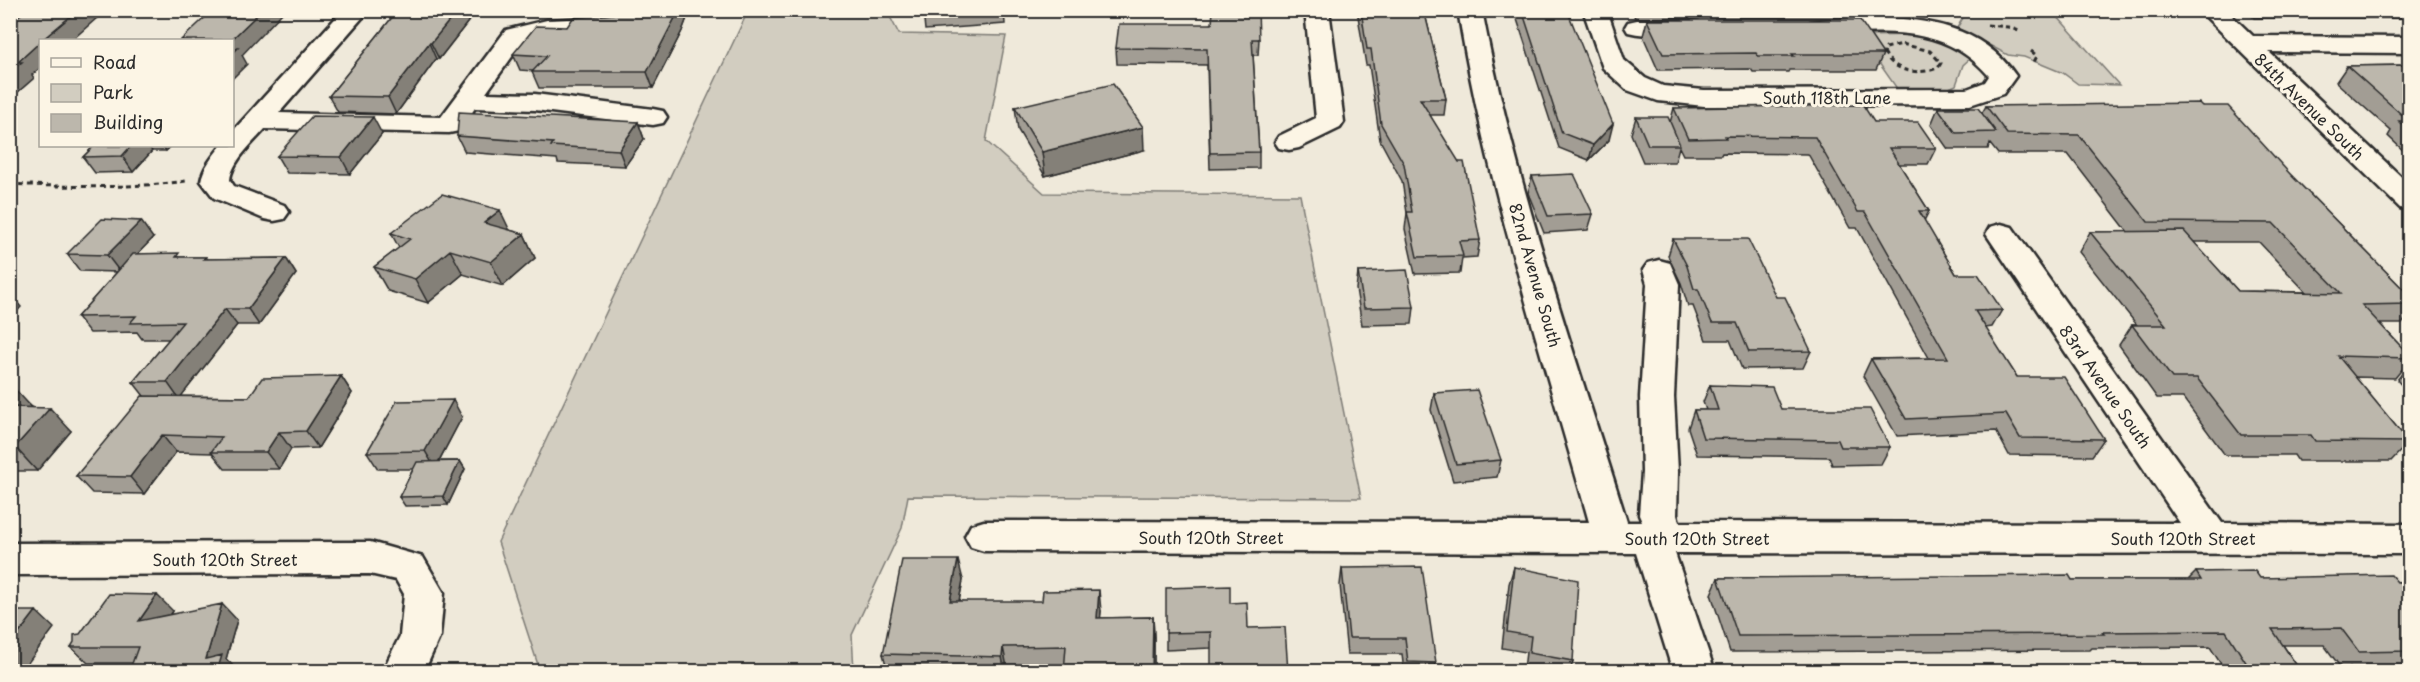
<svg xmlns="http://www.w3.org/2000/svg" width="2420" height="682" viewBox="0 0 2420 682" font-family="'Playpen Sans',sans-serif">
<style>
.green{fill:#d2cdc0;stroke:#7e7c76;stroke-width:1.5}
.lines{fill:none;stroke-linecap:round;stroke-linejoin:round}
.minor-casing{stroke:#2b2b2b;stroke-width:5}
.path{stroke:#2b2b2b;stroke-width:3;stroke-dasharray:5 4;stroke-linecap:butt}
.minor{fill:#fcf5e5;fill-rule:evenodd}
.wall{fill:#a29d94;stroke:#2b2b2b;stroke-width:1.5;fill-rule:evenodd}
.shaded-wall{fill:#848078;stroke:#2b2b2b;stroke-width:1.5}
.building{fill:#bcb7ac;stroke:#2b2b2b;stroke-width:1.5}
.labels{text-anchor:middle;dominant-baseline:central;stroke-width:6;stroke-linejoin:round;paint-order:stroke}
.street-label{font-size:16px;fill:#2b2b2b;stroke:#fcf5e5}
</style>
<rect width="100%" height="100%" fill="#efe9da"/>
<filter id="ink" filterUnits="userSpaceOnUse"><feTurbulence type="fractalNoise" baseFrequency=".0167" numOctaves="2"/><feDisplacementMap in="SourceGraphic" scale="12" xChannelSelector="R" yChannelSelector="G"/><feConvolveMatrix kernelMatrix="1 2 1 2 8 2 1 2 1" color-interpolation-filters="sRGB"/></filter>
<g filter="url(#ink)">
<path class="green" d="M748 11H887L899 34 1006 36 986 141 1044 193 1300 195 1361 498 908 496 902 528 852 635 854 671H540L498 542Z
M2056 15 2119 85 2078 84 2063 73 2024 57 2008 55 1957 28 1964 16Z
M1918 35 1946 41 1974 55 1963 65 1956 85 1949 88 1898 90 1860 36Z"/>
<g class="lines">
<defs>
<path id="minor" d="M343 10H369L279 113 441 117 506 30 547 20 608 17 617 19 620 24 617 29 547 34 524 40 486 93 535 94 653 109 663 111 667 117 663 123 653 125 535 110 475 108 459 131 449 133 265 129C253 143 232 161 230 180L234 186 284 205 289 212 284 219 274 221 264 219 214 198 201 181C203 168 213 156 221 146H232V132Z
M1305 10H1329L1344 122 1340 128 1299 148 1289 150 1279 148 1275 142 1279 136 1316 118Z
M1458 10H1482C1515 185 1575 353 1627 522H1642L1639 515 1642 472 1640 397 1647 284 1643 270 1648 263 1659 260 1670 263 1679 284 1674 397 1678 472 1677 515 1679 522 2180 523 1986 234 1990 227 2001 224 2012 227 2222 523 2410 524V554L1675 553 1715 672H1673L1636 553 984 551 971 547 965 536 971 525 984 521 1589 522C1542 353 1486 184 1458 10Z
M1583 10H1607L1624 60 1645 78 1663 86 1704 90 1967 89 1985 82 1989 76C1943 22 1883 33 1819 34L1810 32 1807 27 1810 22C1826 18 1844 19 1860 18 1920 17 1980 23 2016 76L2003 94 1970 105 1704 106 1658 101 1627 90 1603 68Z
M2199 10H2226L2253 36 2410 37V53L2269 52 2410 185V211L2400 208Z
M1637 20H1690L1699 22 1702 27 1699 32C1678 37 1649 37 1628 32L1625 27 1628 22Z
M370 542 423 557 444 593 440 636 424 672H382L400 636 404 594 396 580 370 574 10 575V543Z"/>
</defs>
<use href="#minor" class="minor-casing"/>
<path class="path" d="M1987 25 2008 27 2019 31
M1902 44 1930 51 1941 63 1938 68C1918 75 1894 73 1884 52L1886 48Z
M2031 51 2037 56 2033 64
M10 184C68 187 128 189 186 181"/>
<use href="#minor" class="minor"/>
</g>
<path class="wall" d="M398 10H488L485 14H474L439 59H436L396 114 338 112 329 96Z
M589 10H690L682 31 653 88H539L532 72 533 71 520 70 513 54 567 27 597 16H591Z
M923 10H1004L1005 24 925 30Z
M1357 10H1424L1446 99 1444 115H1430L1480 240 1477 257 1462 258 1460 273 1415 274 1405 229 1407 213 1402 181 1380 140 1369 65H1366Z
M1514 10H1567L1609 140 1589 160 1559 148Z
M1632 10H1844L1841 18H1635Z
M2246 10H2409V18H2254Z
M1647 20 1883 54 1876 70H1789L1788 72H1753L1751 69 1658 70 1643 36Z
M1212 24 1259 39 1258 55H1253L1259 152V168L1210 169 1207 65 1117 64 1116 48Z
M2409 65V156L2388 136 2391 131 2336 82 2347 66Z
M1986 106H2202L2291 175 2409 295V315L2402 324H2380L2409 355V361L2395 378 2355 377 2409 442 2391 461H2298L2294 455H2225L2183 398H2157L2119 345 2132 325H2137L2079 252 2090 232H2128L2068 154H1998L1990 144 1988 149H1948L1931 125 1938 108 1982 113ZM2193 242H2259L2306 292 2238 291Z
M1015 107 1144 150 1045 176 1018 130Z
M1674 108 1874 122 1936 148 1928 164H1899L1929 211 1924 221 1956 274 2002 310 1992 327 1985 328 2017 377 2104 439 2092 456 2009 455 1996 431 1897 436 1863 376 1871 359 1929 358 1857 228H1850L1808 154 1722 153 1721 155H1683L1679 147 1675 162H1643L1631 134 1636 117 1670 123Z
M638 122 644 139 625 166 558 163 557 159 465 152 457 136Z
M382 134 350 174 287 173 277 156Z
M90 146H171L166 151H152L133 172 95 173 83 157 92 148Z
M1532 176 1593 214 1588 230 1544 233 1528 193Z
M509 230 524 234 535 258 503 286 463 274 428 303 388 291 374 267 399 248 391 233Z
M153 238 137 254 181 257H206L208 259 286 258 296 274 259 325H237L181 396 249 397 341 376 352 393 318 448 291 449 279 469H225L212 453 176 452 144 494 92 493 76 476 144 396 133 382 169 339H142L137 332 90 333 77 317 117 272 80 271 67 254Z
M1673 239 1776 297 1811 351 1803 368 1742 369 1730 340H1706L1693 306H1688L1681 283 1668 256Z
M1358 272 1414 307 1412 324 1362 325 1356 289Z
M2409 365V394L2397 380Z
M1710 385 1781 409 1890 447 1881 464 1832 465 1829 457 1697 455 1688 428 1694 410H1706L1703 402Z
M10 388 32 407 71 431 37 471H10Z
M1434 393 1501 460 1497 477 1453 481 1431 410Z
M462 417 439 461H460L465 469 448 505 405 506 399 497 413 469H378L367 452Z
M1514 567 1573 661 1570 672H1537L1524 669 1526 652 1502 648 1509 584Z
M1342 568 1436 663 1434 672H1404L1402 654H1347L1340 585Z
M2196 572 2260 578 2409 582V667L2341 668 2324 645H2283L2301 672H2226L2210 647 2092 648 2090 650 1730 652 1711 594 1718 578 2072 580H2188Z
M963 580 959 601 1101 611 1100 618 1153 617 1154 638V672H1064V666L1007 667V672H888L883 654Z
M1230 603 1248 628 1211 648 1166 650V633Z
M173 611 171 615 237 620 226 659 238 671 132 663H88L71 647Z"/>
<path class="shaded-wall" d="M78 10H106L72 40H42Z
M262 10H285L242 55 247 64 232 79V40H231Z
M458 10H473L474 14 439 59 431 43Z
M679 10H690L682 31 653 88 647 72Z
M40 42V68L32 75 34 78 10 99V72L18 62Z
M429 43 436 59 396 114 388 97Z
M373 117 382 134 350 174 341 157Z
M638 122 644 139 625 166 619 150Z
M1613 124 1609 140 1589 160 1593 145Z
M1143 127 1144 150 1045 176 1042 152Z
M131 146H148L152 151 133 172 122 156Z
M163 146H171L166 151Z
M500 210 511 233 484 223Z
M141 221 153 238 120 272 107 255Z
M524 234 535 258 503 286 491 262Z
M450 250 463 274 428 303 415 279Z
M286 258 296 274 259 325 248 309Z
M10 294 21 307 10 319Z
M225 309 237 325 179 399 167 382Z
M341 376 352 393 318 448 306 431Z
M14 388 36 412 10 422V392Z
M453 400 462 417 435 468 425 451Z
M50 408 71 431 37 471 15 447Z
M279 432 291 449 279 469 266 452Z
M162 435 176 452 144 494 130 477Z
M460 461 465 469 448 505 443 496Z
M958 560 963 580 955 622 950 601Z
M1099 590 1101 611 1099 638 1097 618Z
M157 595 173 611 155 638 139 621Z
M222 604 237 620 226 659 238 671 217 672 206 659Z
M36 611 54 628 21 672H10V645Z
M1153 617 1154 638V672H1152Z
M1003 647 1007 667V672H1005L1002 657Z"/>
<path class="building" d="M26 10H78L42 40H40V42L18 62H22L10 72V23Z
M213 10H262L231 40H181Z
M398 10H458L431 43H429L388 97 329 96Z
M615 10H679L647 72H532L547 56 513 54 536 26 567 27 573 18 613 14Z
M923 10H970L923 14Z
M1213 10H1258L1259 39H1252L1259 152 1210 153 1207 49 1116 48 1119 24H1212Z
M1361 10H1424L1446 99H1420L1459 162H1464L1480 240 1459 241 1463 256 1417 257 1407 212H1412L1404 164 1381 124 1371 49H1367Z
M1522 10H1567L1613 124 1593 145 1562 133Z
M1647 20H1860L1883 54H1792L1794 56H1758L1756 53 1663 54Z
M232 48H238L232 54Z
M2409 65V130L2399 121H2409L2347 66Z
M1113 84 1143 127 1042 152 1015 107Z
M2199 103 2202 106H2228L2291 175 2409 295V304L2362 305 2409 355V358L2338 356 2409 442 2315 441 2311 435H2241L2197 378H2172L2132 325H2166L2090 232 2184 231 2238 291 2341 293 2273 223 2148 222 2079 135 2007 134 1986 106Z
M1863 105 1874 122H1918L1936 148H1889L1929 211H1919L1956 274H1978L2002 310 1975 311 2017 377H2064L2104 439 2020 438 2006 414 1906 419 1871 359 1948 358 1865 212H1858L1815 137 1725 136 1726 138 1688 139 1674 108Z
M1938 108H1978L1996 132 1956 133Z
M459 112 638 122 619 150 551 146 553 143 457 136Z
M312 116 373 117 341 157 277 156Z
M1636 117H1668L1680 145H1648Z
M94 146H131L122 156 83 157Z
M1574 174 1593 214 1548 216 1532 176Z
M442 194 500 210 484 223 524 234 491 262 450 250 415 279 374 267 410 239 391 233Z
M102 219 141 221 107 255 67 254Z
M1673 239H1748L1776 297H1785L1811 351 1749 352 1737 323H1712L1698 289H1694L1687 266Z
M179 253 176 257H206L204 259 286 258 248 309H225L167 382H133L183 322 130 323 136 316 77 317 133 254Z
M1407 270 1414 307 1364 308 1358 272Z
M341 376 306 431 279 432 266 452H211L222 437 162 435 130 477 76 476 142 396 249 397 262 378Z
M1710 385 1772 387 1781 409H1870L1890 447H1841L1838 440 1703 438 1694 410H1718Z
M1477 390 1501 460 1456 464 1434 393Z
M453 400 425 451 367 452 397 401Z
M10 407 50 408 15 447H10Z
M460 461 443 496 399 497 417 462Z
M902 560H958L950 601H1042L1043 591 1099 590 1097 618 1153 617 1152 672H1064L1066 646 1003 647 1002 657 883 654Z
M1422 567 1436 663 1408 662 1405 638H1349L1342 568Z
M1514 567 1578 580 1573 661 1529 653 1531 636 1507 632Z
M2255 571 2260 578 2391 575 2397 582H2409V651L2359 652 2341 628 2272 629 2301 672H2252L2226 631 2102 632 2104 634 1738 636 1718 578 2069 575 2072 580H2201L2196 572Z
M1230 586V603L1247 602 1248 628 1285 627 1288 672H1211V632L1166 633V588Z
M109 594 157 595 139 621 222 604 206 659 222 655 217 672H129L138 647H71L74 642V635L80 634Z
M10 611H36L10 645Z"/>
</g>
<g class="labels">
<g class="street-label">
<text x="1827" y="97">South 118th Lane</text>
<text transform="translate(2310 106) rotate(44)">84th Avenue South</text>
<text transform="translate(1536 275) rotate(74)">82nd Avenue South</text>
<text transform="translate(2106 386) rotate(55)">83rd Avenue South</text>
<text x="1211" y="537">South 120th Street</text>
<text x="1697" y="538">South 120th Street</text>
<text x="2183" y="538">South 120th Street</text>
<text x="225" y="559">South 120th Street</text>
</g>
</g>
<rect width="2420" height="682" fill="none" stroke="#fcf5e5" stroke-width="36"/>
<rect x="18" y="18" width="2384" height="646" fill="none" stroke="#2b2b2b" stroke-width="2" filter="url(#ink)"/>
<rect x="39" y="39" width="195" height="108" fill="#fcf5e5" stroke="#a8a49b" stroke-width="1.5"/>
<rect x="51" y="58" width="30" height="9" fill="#fcf5e5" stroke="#a8a49b" stroke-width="1.5"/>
<text x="93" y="69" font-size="18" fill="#2b2b2b">Road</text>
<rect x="51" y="84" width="30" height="18" fill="#d2cdc0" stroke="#a8a49b" stroke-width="1.5"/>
<text x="93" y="99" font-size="18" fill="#2b2b2b">Park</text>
<rect x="51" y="114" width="30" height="18" fill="#bcb7ac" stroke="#a8a49b" stroke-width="1.5"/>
<text x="93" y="129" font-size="18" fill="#2b2b2b">Building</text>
</svg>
